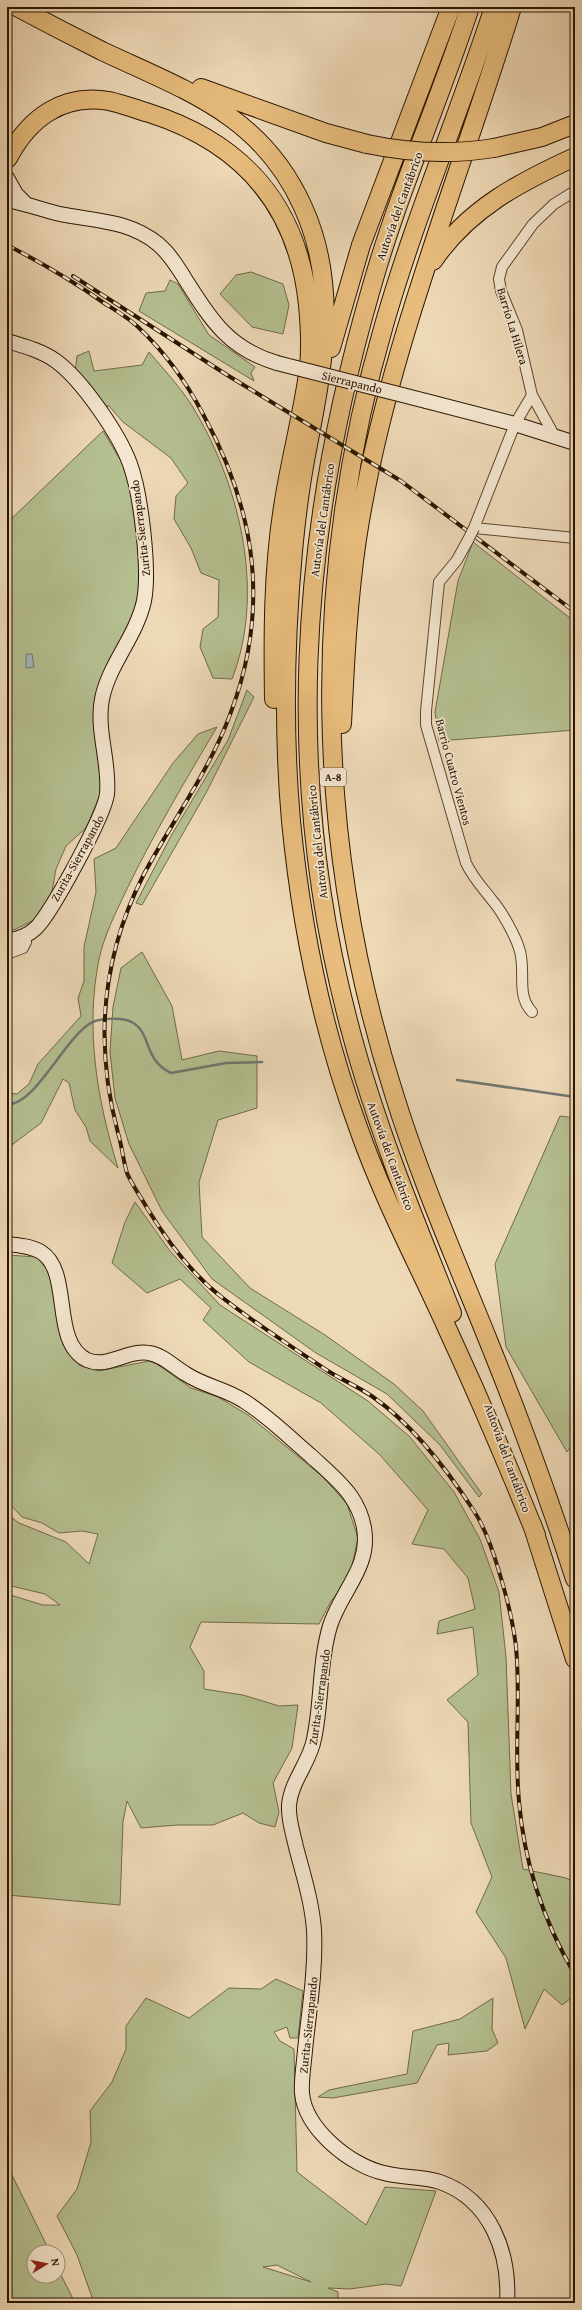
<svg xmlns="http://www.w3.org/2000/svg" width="582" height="2310" viewBox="0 0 582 2310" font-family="'Gentium Book Plus',serif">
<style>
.green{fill:#b5c091;stroke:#706a48;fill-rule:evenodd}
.water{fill:#9fb7ba;stroke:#707670}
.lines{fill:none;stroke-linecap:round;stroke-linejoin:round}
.stream{stroke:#707670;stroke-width:2.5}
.street-casing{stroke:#5b462e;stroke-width:12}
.secondary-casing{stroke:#2a1500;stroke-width:16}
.highway-casing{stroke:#2a1500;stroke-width:20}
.street{stroke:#f4e6d0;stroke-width:10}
.secondary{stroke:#f4e6d0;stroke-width:14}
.highway{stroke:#e7bc7c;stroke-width:18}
.rail-casing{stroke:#2a1500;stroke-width:4}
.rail{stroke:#f4e6d0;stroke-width:2.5;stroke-dasharray:8;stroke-linecap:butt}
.street-bridge-casing{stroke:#5b462e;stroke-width:12;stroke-linecap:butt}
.secondary-bridge-casing{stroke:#2a1500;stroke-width:16;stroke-linecap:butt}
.highway-bridge-casing{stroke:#2a1500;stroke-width:20;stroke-linecap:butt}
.street-bridge{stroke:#f4e6d0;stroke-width:10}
.secondary-bridge{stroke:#f4e6d0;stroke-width:14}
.highway-bridge{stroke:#e7bc7c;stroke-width:18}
.labels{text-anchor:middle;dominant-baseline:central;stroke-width:3.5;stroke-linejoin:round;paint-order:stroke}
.shield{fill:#f4e6d0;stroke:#67543e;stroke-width:1}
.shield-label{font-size:11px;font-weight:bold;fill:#2a1500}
.street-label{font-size:12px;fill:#2a1500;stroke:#f4e6d0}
</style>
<rect width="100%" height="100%" fill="#eed9b7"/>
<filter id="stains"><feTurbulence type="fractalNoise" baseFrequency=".005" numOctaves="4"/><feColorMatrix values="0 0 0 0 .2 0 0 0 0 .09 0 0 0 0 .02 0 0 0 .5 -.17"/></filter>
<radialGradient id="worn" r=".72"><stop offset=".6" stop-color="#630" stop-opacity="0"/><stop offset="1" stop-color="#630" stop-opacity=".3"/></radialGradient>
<path class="green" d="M251 272 283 284 289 305 283 334 252 327 220 294 236 275Z
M170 280 178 284 209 335 255 367 251 373 254 381 139 311 146 293 165 291Z
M89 351 94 371 142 365 149 352C166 372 184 391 197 414 241 491 265 594 232 679L213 678 200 647 203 629 218 617 219 580 201 573 191 548 174 519 176 496 188 483 171 458 123 422 108 405 105 413 75 373 77 356Z
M103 431 123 464 130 486 142 575 137 607 94 713 101 788 97 810 88 826 66 846 56 869 51 897 34 920 16 929 7 932V523Z
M473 542 575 622V730L439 741 435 712 458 581Z
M247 690 254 697 206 793 142 905 136 903 171 836 228 740Z
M217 727C185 781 153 835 126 891 116 912 104 936 99 959 85 1030 97 1099 118 1168L90 1141 86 1127 75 1110 69 1083 63 1079 41 1123 13 1144 7 1154V1093L17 1094 29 1084 38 1064 81 1016 78 998 84 981V947L96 892 94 859 116 848 173 763 198 734Z
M142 952 172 1006 182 1060 219 1051 257 1056V1108L218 1120 199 1182 202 1237 250 1288 325 1335 394 1384 423 1411 482 1494 479 1497 440 1445 387 1394 316 1353 212 1279 162 1211 129 1144 115 1098 110 1052 113 1007 121 968Z
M560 1116 575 1118V1441L567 1452 506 1347 495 1264Z
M135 1202 170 1251 220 1305 368 1401 410 1437 454 1492 480 1539 499 1592 506 1657 511 1794 523 1869 566 1878 575 1882V1995L562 2005 544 1989 525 2029 506 1958 476 1912 492 1877 471 1823 468 1722 447 1700 478 1675 473 1627 437 1634 439 1621 475 1609 468 1578 444 1549 412 1544 428 1510 380 1455 321 1403 249 1362 203 1320 211 1308 180 1279 147 1293 112 1263 125 1222Z
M7 1255 37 1257 49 1272 63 1345 79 1365 98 1371 149 1361 157 1364 191 1388 218 1397 248 1415 323 1477 347 1504 358 1538 350 1575 330 1603 319 1624 201 1622 190 1647 204 1671V1689L243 1695 279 1706 298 1705 292 1748 273 1783 279 1812 275 1827 259 1823 243 1813 213 1825H177L141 1828 127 1801 123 1822 120 1905 7 1895V1594L43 1605H60L45 1594 7 1585V1514L19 1523 66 1542 89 1564 98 1534 82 1531 59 1533 42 1523 22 1517 7 1501Z
M276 1979 303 1991 298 2038H290L287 2027 274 2032 280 2041 294 2049 297 2172 366 2225 385 2187 436 2191 401 2286 386 2284 350 2289 328 2288 338 2292V2303H94L77 2255 57 2216 77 2189 91 2142 90 2111 112 2082 126 2049V2026L146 1998 189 2018 229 1988 261 1989ZM277 2265 311 2282 263 2267Z
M493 1998 492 2029 498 2043 487 2051 448 2055 449 2043 437 2045 417 2083 333 2098 318 2097 329 2090 407 2074 413 2031 460 2019Z
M7 2165 50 2252H34V2276H58V2269L75 2303H7Z"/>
<path class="water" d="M26 654H32L34 667 26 668Z"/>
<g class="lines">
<path class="stream" d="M457 1080 575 1097
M7 1104C37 1107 71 1023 99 1020 162 1011 133 1055 171 1073L226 1063 262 1062"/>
<defs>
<path id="street" d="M532 395 515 424 474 528 575 538
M555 437 532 395 517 330 501 291 499 279 502 267 533 224 554 204 575 191
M468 540 457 560 439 582 426 711V725L466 863C473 878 482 887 492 900 501 910 515 935 519 948 527 970 515 994 532 1012
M7 954 23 948 26 942V935"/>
<path id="secondary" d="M7 178 16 194 25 203
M7 200C25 203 42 210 60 214 94 221 129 220 158 244 170 254 179 269 187 282 212 322 230 349 277 363
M7 341C24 346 42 351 56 361 82 380 119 434 130 464 141 494 150 570 144 601 136 637 109 664 102 699 96 731 110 762 107 794 105 814 51 914 36 928 28 936 18 939 7 941
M426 401 515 424 575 443
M7 1244C18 1245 31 1246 41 1252 73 1272 50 1342 87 1360 108 1369 128 1349 149 1353 163 1355 174 1367 186 1374 204 1386 226 1389 244 1401 268 1416 289 1437 310 1455 324 1468 339 1480 350 1495 357 1505 362 1516 364 1528 371 1567 341 1591 330 1626 319 1663 322 1702 314 1739 310 1762 291 1781 289 1805 288 1819 293 1833 296 1847 303 1874 312 1902 314 1930 316 1970 309 2011 305 2050 304 2064 301 2079 302 2093 305 2129 351 2166 384 2173 402 2178 422 2176 440 2182 491 2200 510 2253 507 2303"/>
<path id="highway" d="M17 7C45 22 74 37 102 51 187 91 262 115 303 207 340 288 322 372 306 455 300 487 296 519 293 551 285 640 283 731 291 821 301 924 322 1029 358 1127 382 1196 416 1260 446 1326 478 1395 508 1465 536 1535
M494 7C459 114 415 217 384 325 310 579 314 843 394 1094 420 1178 455 1258 488 1340 520 1419 549 1498 575 1579
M201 88 326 133 367 144
M494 148 542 137 575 124
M8 158C29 118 63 93 109 101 122 104 136 109 149 113 243 143 298 206 308 305 310 326 311 347 309 367 303 414 290 460 283 507 273 570 273 635 274 699
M433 261C468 209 520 182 575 157
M331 348 361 245 451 7
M342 724C345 662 348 600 357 539 385 356 458 183 512 7
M452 1313C415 1221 377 1129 351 1032 283 781 299 537 371 289 398 193 439 102 470 7
M532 1524 575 1659"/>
</defs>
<use href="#street" class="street-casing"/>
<use href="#secondary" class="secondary-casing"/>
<use href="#highway" class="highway-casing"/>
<use href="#street" class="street"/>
<use href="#secondary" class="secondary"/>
<use href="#highway" class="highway"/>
<defs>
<path id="rail" d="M7 245C40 262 73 281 104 303 115 310 127 317 137 326 165 352 187 383 204 416 256 512 270 608 231 712 210 770 173 820 144 874 101 958 94 1043 118 1133 122 1146 123 1160 127 1173 132 1185 141 1197 147 1208 166 1239 190 1272 219 1295 253 1322 292 1347 328 1371 342 1380 359 1387 373 1397 412 1424 448 1471 474 1511 485 1528 492 1548 498 1568 506 1594 513 1620 516 1647 521 1698 514 1750 519 1801 524 1863 544 1922 575 1975
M73 276 227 375 401 481 575 612"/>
</defs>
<use href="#rail" class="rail-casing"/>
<use href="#rail" class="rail"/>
<defs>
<path id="street-bridge" d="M468 540 474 528"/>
<path id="secondary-bridge" d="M277 363 426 401"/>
<path id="highway-bridge" d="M367 144C410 153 451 155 494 148"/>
</defs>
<use href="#street-bridge" class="street-bridge-casing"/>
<use href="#secondary-bridge" class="secondary-bridge-casing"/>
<use href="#highway-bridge" class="highway-bridge-casing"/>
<use href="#street-bridge" class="street-bridge"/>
<use href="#secondary-bridge" class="secondary-bridge"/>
<use href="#highway-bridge" class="highway-bridge"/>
</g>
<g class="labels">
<rect class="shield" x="320" y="768" width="26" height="18" rx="3"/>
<g class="shield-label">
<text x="333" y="777">A-8</text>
</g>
<g class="street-label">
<text transform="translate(399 206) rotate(-70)">Autovía del Cantábrico</text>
<text transform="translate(513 326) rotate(73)">Barrio La Hilera</text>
<text transform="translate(352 382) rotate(14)">Sierrapando</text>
<text transform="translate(322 520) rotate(-82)">Autovía del Cantábrico</text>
<text transform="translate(140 528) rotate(-97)">Zurita-Sierrapando</text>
<text transform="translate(454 772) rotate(75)">Barrio Cuatro Vientos</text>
<text transform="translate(317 842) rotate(-96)">Autovía del Cantábrico</text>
<text transform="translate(77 858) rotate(-61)">Zurita-Sierrapando</text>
<text transform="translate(391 1156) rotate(70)">Autovía del Cantábrico</text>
<text transform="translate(508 1458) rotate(70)">Autovía del Cantábrico</text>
<text transform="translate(319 1697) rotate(-82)">Zurita-Sierrapando</text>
<text transform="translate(308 2025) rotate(-84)">Zurita-Sierrapando</text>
</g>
</g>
<rect width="582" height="2310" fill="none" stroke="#eed9b7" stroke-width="24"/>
<rect x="8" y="8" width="566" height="2294" fill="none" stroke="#2a1500" stroke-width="2"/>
<rect x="12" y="12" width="558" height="2286" fill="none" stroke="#2a1500"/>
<g transform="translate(46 2264) rotate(80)"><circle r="19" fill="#f4e6d0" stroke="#a3927d"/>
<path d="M0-3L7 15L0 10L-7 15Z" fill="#8f2418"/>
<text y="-6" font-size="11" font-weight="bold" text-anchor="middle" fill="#2a1500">N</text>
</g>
<rect width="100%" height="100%" filter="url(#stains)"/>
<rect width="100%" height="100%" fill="url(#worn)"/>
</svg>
